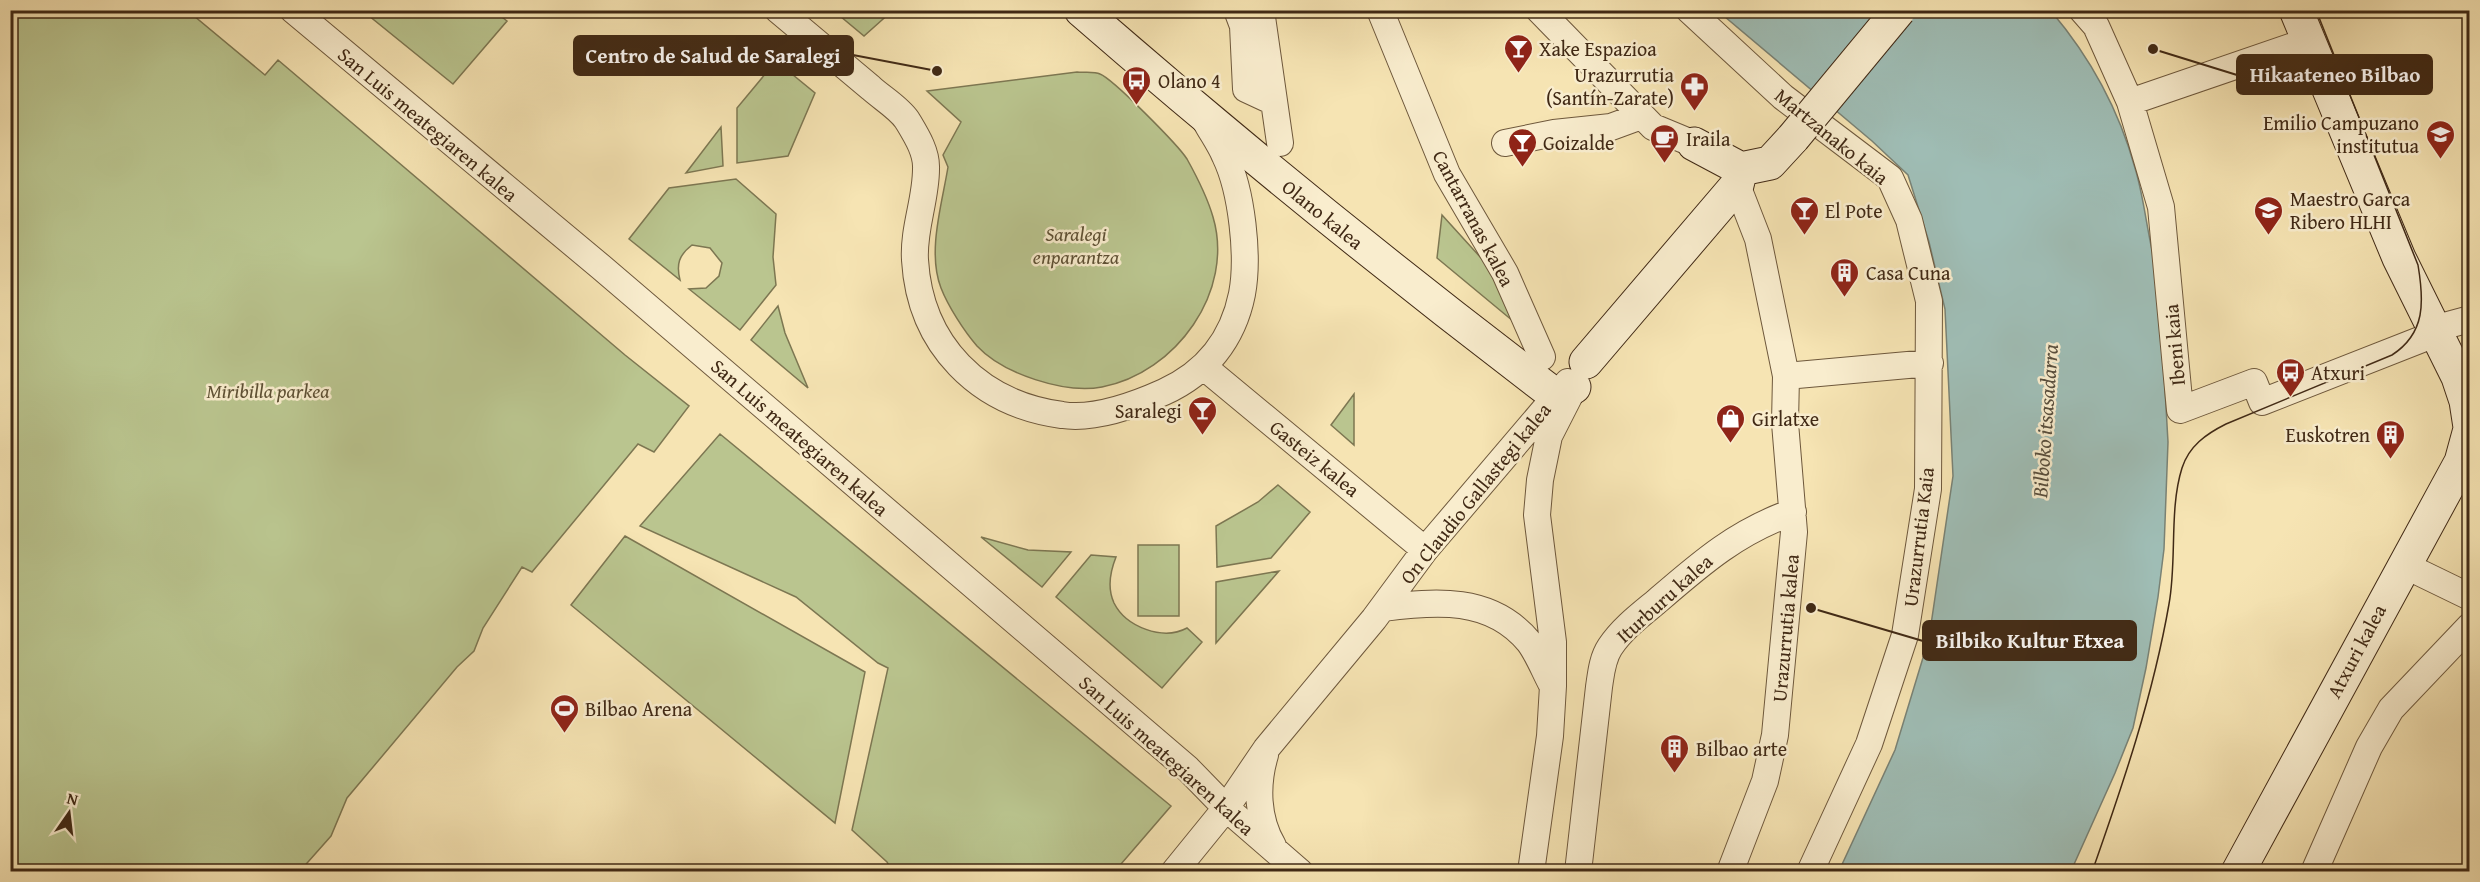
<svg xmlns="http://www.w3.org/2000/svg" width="2480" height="882" viewBox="0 0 2480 882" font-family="'Gentium Book Plus',serif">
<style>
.green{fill:#bac58f;stroke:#7d7752;stroke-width:1.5}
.water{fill:#9fbdb5;stroke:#798275;stroke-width:1.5}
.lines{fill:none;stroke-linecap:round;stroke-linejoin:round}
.street-casing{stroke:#6e583c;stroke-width:28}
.secondary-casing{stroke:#402915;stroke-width:35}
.street{stroke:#f9edce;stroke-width:26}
.secondary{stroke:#f9edce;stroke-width:33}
.tram{stroke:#402915;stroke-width:1.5}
.secondary-bridge-casing{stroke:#402915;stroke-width:35;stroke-linecap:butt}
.secondary-bridge{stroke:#f9edce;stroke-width:33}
.labels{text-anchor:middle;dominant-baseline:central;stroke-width:5;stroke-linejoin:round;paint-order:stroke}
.poi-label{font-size:20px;fill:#402915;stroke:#f9edce;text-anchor:start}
.street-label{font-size:20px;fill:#402915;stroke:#f9edce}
.park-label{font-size:20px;font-style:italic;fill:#5e5034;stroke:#f9edce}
.water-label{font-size:21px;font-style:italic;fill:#584e3d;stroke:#f9edce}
.leader{fill:none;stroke:#402915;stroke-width:2}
.callout-dot{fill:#402915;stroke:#f9edce;stroke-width:2}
.callout{fill:#402915;stroke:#402915;stroke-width:2}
.callout-label{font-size:21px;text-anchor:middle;font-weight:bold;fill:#fff}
</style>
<rect width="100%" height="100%" fill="#f6e4b3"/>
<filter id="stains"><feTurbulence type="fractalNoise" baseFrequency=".00333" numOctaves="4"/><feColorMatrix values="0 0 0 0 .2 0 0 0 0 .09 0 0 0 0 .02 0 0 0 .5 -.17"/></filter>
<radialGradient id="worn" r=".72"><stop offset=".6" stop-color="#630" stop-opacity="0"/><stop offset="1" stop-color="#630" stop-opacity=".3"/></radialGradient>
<path class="green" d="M10 11H188L265 75 278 60 625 355 689 406 654 452 638 444 532 572 522 567 483 628 474 651 457 667 347 798 331 836 300 871H11Z
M363 11H494L507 21 453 84Z
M834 11H892L864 36Z
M776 61 815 93 788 156 737 163V108Z
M1077 72C1083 73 1094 71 1100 74 1113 79 1178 145 1187 159 1197 177 1207 196 1213 217 1235 291 1176 373 1102 387 1065 394 1003 374 977 346 964 331 948 306 941 288 927 252 942 204 948 167L943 155 961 122 927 91Z
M721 127 723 166 686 173Z
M736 179 776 214 773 257 776 285 740 330 689 289 706 288 719 276 722 263 710 248 692 245C679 255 676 264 680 280L629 239 669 188Z
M1442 215 1492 270 1519 326 1437 258Z
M778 306 785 333 808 388 751 340Z
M1354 394V445L1331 425Z
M720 434 1171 806 1115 871H892L887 862 852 830 888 668 878 663 796 597 640 526Z
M1278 485 1310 512 1271 558 1217 567 1216 526 1258 502Z
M625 536 865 672 835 823 571 605Z
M981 537 1028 550 1071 552 1042 587Z
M1138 545H1179V616H1138Z
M1091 555 1116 557C1110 572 1107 588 1114 603 1126 627 1163 641 1187 628L1202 642 1162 688 1056 597Z
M1279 571 1216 643V582Z"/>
<path class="water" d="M1718 11H2051C2090 57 2119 110 2135 168 2143 194 2146 223 2152 250H2157L2168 442 2164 549 2158 597 2146 668 2133 728 2115 773 2071 871H1839L1895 750 1929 638 1953 476 1945 309 1929 242 1908 175 1872 141Z"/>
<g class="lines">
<defs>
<path id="street" d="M293 10 601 267 1188 769 1226 808 1300 872
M778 10C809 36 840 62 871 88 882 98 899 108 907 120 916 135 927 152 926 169 926 200 913 229 915 260 920 345 979 404 1062 415 1094 420 1135 405 1164 392 1206 373 1233 339 1242 294 1249 257 1242 191 1225 156 1220 144 1212 133 1206 122
M1237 10 1243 26 1246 89 1274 102
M1261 10 1280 143
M1380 10 1447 174 1505 273 1542 357
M1539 10 1653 127 1694 144
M1689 10 1783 97 1890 178 1909 220 1929 301 1928 489 1905 635 1869 744 1810 872
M2082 10 2096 26 2130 102 2161 207 2180 410 2254 382 2262 402 2435 334
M2130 102 2308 41
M1505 143 1554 133 1611 127 1641 116
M2433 329 2470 319
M1204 367 1425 550
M1786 376 1930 363
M2404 565 2470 597
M1383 608C1435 601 1491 596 1529 642 1538 654 1544 670 1551 683
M1265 755C1256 785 1257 819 1273 846
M1174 872 1226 808 1266 749 1374 619 1425 550 1568 382
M1531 872 1550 736 1553 686V642L1537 515 1540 480 1549 436 1573 389
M1578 872 1599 687C1601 674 1602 659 1610 647 1622 629 1639 616 1656 602 1700 564 1736 532 1793 512
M1730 872 1765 781 1775 735 1794 532 1785 423 1786 376 1758 239 1737 185
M2314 872 2369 747 2391 709 2470 626"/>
<path id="secondary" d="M1081 10C1235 144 1393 272 1555 395L1574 387
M2296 10 2399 258 2458 377 2466 401 2470 427
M1694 144 1741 169
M1741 169 1770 163 1793 138
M1586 362 1737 185 1741 169
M2238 872 2461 462 2470 429"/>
</defs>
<use href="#street" class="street-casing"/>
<use href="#secondary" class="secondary-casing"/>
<use href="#street" class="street"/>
<use href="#secondary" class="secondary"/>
<path class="tram" d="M2092 872C2123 784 2153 696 2169 604 2177 561 2169 509 2182 468 2189 446 2206 434 2226 424L2392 355C2426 333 2424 301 2418 265L2316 10"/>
<defs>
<path id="secondary-bridge" d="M1793 138 1899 10"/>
</defs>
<use href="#secondary-bridge" class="secondary-bridge-casing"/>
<use href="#secondary-bridge" class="secondary-bridge"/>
</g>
<defs>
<symbol id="bar-pin" viewBox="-11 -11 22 30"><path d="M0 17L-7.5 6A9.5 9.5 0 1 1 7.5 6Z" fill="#8f2418" stroke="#f9edce"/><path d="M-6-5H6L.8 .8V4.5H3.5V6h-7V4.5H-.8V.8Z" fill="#fff"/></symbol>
<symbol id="bus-pin" viewBox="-11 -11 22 30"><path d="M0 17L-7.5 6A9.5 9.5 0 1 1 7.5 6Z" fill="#8f2418" stroke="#f9edce"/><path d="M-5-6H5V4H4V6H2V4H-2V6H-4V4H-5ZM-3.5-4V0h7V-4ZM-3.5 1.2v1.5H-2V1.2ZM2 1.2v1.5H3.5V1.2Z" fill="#fff"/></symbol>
<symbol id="pharmacy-pin" viewBox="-11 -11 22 30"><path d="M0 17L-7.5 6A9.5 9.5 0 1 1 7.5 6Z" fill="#8f2418" stroke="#f9edce"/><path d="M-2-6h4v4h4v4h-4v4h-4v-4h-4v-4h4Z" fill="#fff"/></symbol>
<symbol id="university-pin" viewBox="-11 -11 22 30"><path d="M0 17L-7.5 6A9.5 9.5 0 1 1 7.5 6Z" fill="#8f2418" stroke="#f9edce"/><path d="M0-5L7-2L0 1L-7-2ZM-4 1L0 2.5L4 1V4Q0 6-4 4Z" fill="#fff"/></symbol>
<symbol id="cafe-pin" viewBox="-11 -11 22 30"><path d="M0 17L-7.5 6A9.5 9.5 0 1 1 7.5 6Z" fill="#8f2418" stroke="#f9edce"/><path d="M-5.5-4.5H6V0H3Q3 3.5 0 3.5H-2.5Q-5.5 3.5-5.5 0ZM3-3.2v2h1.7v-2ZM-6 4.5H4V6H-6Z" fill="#fff"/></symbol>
<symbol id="school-pin" viewBox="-11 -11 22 30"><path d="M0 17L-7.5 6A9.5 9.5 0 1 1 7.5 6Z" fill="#8f2418" stroke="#f9edce"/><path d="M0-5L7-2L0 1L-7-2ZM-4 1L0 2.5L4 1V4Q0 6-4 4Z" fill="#fff"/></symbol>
<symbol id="building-pin" viewBox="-11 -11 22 30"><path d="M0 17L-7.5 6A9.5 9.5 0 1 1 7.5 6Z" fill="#8f2418" stroke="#f9edce"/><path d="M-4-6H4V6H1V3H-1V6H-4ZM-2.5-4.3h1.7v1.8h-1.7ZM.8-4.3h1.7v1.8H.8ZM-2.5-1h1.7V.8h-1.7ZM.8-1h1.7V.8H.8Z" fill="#fff"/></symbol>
<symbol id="shop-pin" viewBox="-11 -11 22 30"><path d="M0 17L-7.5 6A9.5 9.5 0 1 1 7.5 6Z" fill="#8f2418" stroke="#f9edce"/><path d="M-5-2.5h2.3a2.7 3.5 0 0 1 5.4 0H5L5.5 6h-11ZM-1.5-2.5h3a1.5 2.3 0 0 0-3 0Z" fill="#fff"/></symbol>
<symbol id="stadium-pin" viewBox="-11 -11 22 30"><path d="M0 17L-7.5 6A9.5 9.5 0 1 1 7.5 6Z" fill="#8f2418" stroke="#f9edce"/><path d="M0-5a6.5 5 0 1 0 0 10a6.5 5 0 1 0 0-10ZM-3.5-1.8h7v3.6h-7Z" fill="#fff"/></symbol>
</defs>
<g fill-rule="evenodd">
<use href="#bar-pin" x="1502" y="32" width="33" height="45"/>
<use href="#bus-pin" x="1120" y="64" width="33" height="45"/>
<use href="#pharmacy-pin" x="1678" y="70" width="33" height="45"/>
<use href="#university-pin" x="2424" y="118" width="33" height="45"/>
<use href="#cafe-pin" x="1648" y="122" width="33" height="45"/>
<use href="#bar-pin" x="1506" y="126" width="33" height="45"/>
<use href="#bar-pin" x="1788" y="194" width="33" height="45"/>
<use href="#school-pin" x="2252" y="194" width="33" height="45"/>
<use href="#building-pin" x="1828" y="256" width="33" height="45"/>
<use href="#bus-pin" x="2274" y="356" width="33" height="45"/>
<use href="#bar-pin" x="1186" y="394" width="33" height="45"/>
<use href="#shop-pin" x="1714" y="402" width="33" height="45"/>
<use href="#building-pin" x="2374" y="418" width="33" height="45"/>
<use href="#stadium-pin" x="548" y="692" width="33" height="45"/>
<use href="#building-pin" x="1658" y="732" width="33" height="45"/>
</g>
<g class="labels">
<g class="poi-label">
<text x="1539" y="48">Xake Espazioa</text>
<text x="1674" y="74" text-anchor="end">Urazurrutia<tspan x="1674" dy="23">(Santín-Zarate)</tspan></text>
<text x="1158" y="80">Olano 4</text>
<text x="2419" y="122" text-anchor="end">Emilio Campuzano<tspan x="2419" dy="23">institutua</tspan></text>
<text x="1686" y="138">Iraila</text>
<text x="1543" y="142">Goizalde</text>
<text x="2290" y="198">Maestro Garca<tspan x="2290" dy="23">Ribero HLHI</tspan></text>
<text x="1825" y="210">El Pote</text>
<text x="1866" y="272">Casa Cuna</text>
<text x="2311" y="372">Atxuri</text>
<text x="1182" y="410" text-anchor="end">Saralegi</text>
<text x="1752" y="418">Girlatxe</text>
<text x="2370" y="434" text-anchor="end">Euskotren</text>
<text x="585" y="708">Bilbao Arena</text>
<text x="1696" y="748">Bilbao arte</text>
</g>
<g class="street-label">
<text transform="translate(428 124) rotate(40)">San Luis meategiaren kalea</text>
<text transform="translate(1832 136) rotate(39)">Martzanako kaia</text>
<text transform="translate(1323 214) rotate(39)">Olano kalea</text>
<text transform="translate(1474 218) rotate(62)">Cantarranas kalea</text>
<text transform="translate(2174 345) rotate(-95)">Ibeni kaia</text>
<text transform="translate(800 437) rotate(41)">San Luis meategiaren kalea</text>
<text transform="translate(1315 458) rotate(39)">Gasteiz kalea</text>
<text transform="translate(1475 493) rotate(-51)">On Claudio Gallastegi kalea</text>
<text transform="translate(1918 537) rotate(-83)">Urazurrutia Kaia</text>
<text transform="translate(1664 598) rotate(-42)">Iturburu kalea</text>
<text transform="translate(1785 628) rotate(-85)">Urazurrutia kalea</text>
<text transform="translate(2356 651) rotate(-62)">Atxuri kalea</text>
<text transform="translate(1167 755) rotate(42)">San Luis meategiaren kalea</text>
</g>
<g class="park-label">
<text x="1076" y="233">Saralegi<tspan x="1076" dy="23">enparantza</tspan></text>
<text x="268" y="390">Miribilla parkea</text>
</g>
<g class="water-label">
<text transform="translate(2045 421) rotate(-86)">Bilboko itsasadarra</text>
</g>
</g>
<path class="leader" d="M937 71L853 55M2153 49L2237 75M1811 608L1923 641"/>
<g class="callout-dot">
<circle cx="937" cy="71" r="6"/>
<circle cx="2153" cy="49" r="6"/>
<circle cx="1811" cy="608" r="6"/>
</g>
<g class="callout">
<rect x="574" y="36" width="279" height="39" rx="6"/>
<rect x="2237" y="55" width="195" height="39" rx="6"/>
<rect x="1923" y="621" width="213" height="39" rx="6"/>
</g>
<g class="callout-label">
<text x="713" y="63">Centro de Salud de Saralegi</text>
<text x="2335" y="82">Hikaateneo Bilbao</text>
<text x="2030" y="648">Bilbiko Kultur Etxea</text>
</g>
<rect width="2480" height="882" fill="none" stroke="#f6e4b3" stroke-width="36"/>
<rect x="12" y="12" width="2456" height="858" fill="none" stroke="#402915" stroke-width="3"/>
<rect x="18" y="18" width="2444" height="846" fill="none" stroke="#402915" stroke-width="1.5"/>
<g transform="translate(69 813) rotate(14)" stroke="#f9edce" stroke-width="4.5" paint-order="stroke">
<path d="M0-4.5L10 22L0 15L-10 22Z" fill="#402915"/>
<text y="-9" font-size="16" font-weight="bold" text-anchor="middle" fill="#402915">N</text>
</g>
<rect width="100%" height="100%" filter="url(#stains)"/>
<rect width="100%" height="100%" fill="url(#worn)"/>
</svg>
